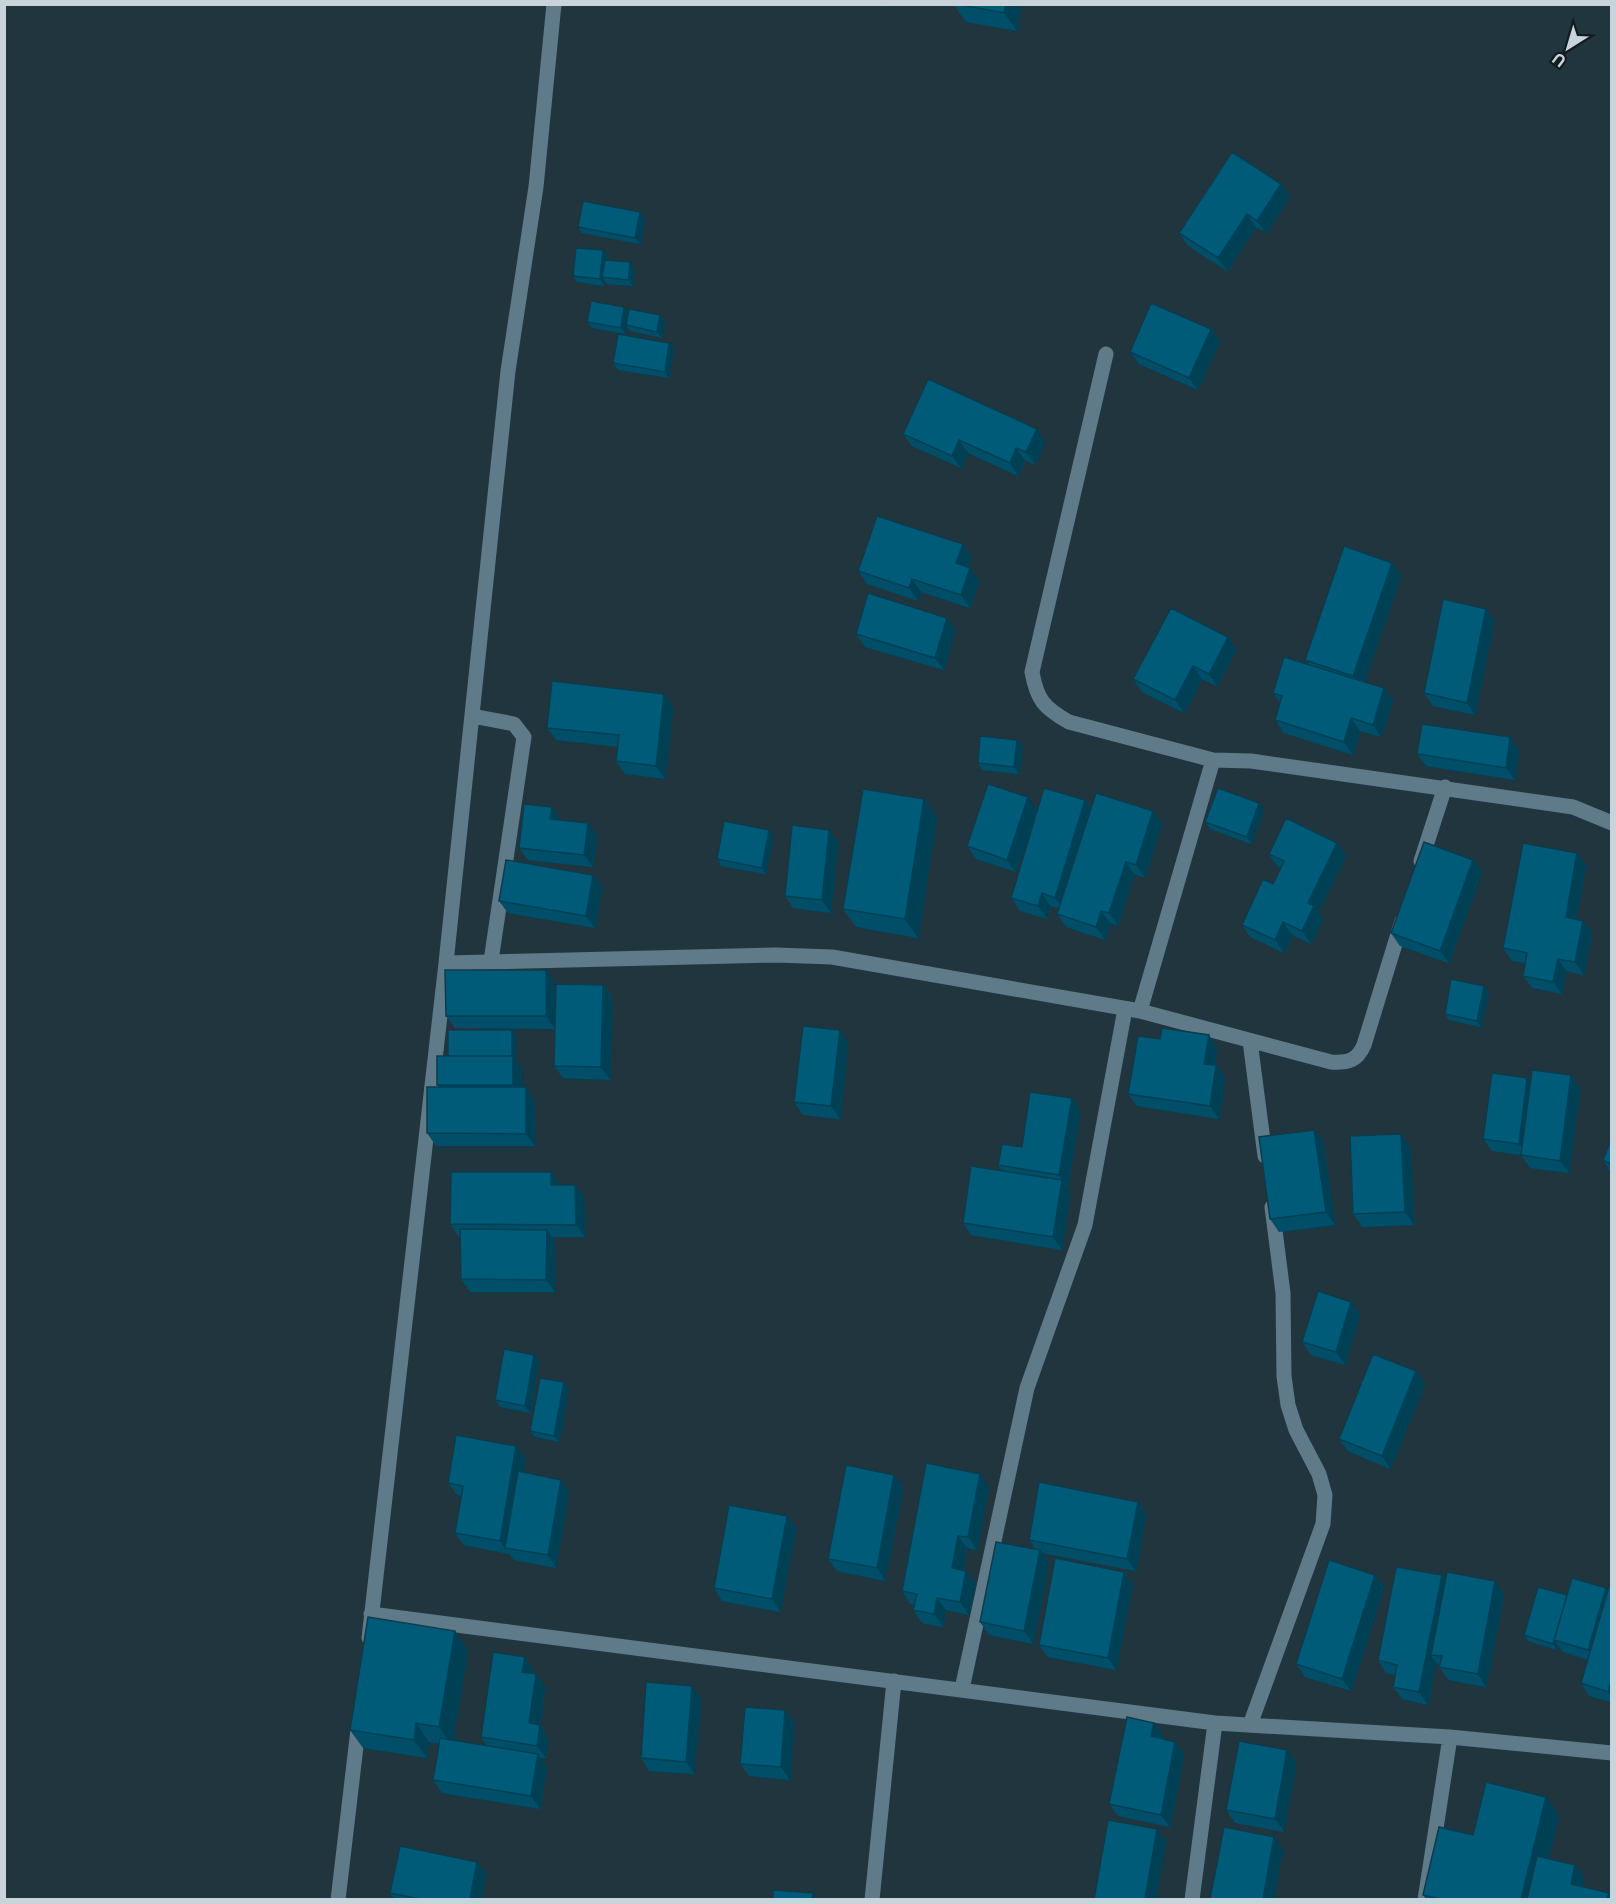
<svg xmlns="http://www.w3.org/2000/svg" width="1616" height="1904" viewBox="0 0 1616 1904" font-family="Inter,sans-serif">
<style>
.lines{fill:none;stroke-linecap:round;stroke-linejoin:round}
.minor{stroke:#5f7b89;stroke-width:15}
.wall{fill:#004e68}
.shaded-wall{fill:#004055}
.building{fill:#005b79;stroke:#004055;stroke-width:1.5}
</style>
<rect width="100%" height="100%" fill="#21353e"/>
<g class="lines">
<path class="minor" d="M1106 354 1032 672C1037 700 1044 708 1069 722L1213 760
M472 716 514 724 524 737 491 961
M1421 861 1445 787
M446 963 776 955 832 957 1140 1011 1331 1062C1348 1063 1357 1061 1364 1045L1402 921
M1140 1011 1213 760 1251 761 1573 807 1612 823
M1250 1041 1265 1156
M371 1614 1215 1723 1450 1737 1612 1753
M369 1638 446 963 508 371 536 187 554 4
M962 1689 1027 1388 1085 1225 1125 1009
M1250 1725 1323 1524 1325 1495 1319 1474 1296 1430 1288 1405 1284 1376 1283 1293 1272 1207
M338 1900 359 1721
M872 1900 894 1681
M1192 1900 1215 1723
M1425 1900 1450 1737"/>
</g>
<path class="wall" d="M869 4H884L883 7Z
M953 4H1021L1017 31 966 22Z
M1281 184 1290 196 1266 233 1256 227 1227 271 1188 246 1179 233Z
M645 219 640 244 582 233 578 227Z
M608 257 607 260 630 262 634 269 633 286 607 284 605 281 604 286 577 282 573 276Z
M624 307 629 313 660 315 665 322 662 338 630 331 626 326 625 334 592 328 587 322Z
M1220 341 1198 390 1139 364 1130 352Z
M669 343 674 349 669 378 618 370 613 363Z
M903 434 1045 442 1035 465 1025 460 1018 476 968 453 961 468 912 446Z
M963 544 971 557 968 567 979 580 970 608 921 592 918 601 867 584 858 571Z
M1392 563 1401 576 1364 682 1384 688 1393 701 1381 737 1360 731 1353 755 1284 733 1275 720 1280 703 1273 693 1309 664 1305 660Z
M1486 609 1494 621 1475 715 1433 706 1424 693Z
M947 618 955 630 944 670 865 647 856 634Z
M1228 637 1236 650 1217 686 1202 679 1184 713 1142 692 1133 679Z
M664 694 673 707 665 779 625 774 616 761 618 747 556 740 547 728Z
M1017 740 1022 746 1019 774 982 770 978 763Z
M1519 750 1515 780 1426 766 1417 754Z
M924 799 937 817 918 938 856 927 843 909Z
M1085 800 1091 808 1153 811 1162 824 1145 878 1134 874 1118 926 1110 923 1105 940 1066 927 1057 914 1059 908 1050 906 1047 919 1020 911 1011 898Z
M1264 809 1251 844 1210 829 1205 822Z
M1037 810 1016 872 976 859 967 846Z
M561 820 588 823 597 835 593 867 528 860 519 848Z
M829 830 838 842 831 913 793 908 785 896Z
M773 837 766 874 721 866 717 859Z
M1269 854 1346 856 1318 912 1323 919 1311 944 1292 935 1284 953 1250 937 1242 925 1273 884 1281 868 1277 866Z
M1473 860 1482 872 1449 963 1400 946 1391 933Z
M1586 865 1576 919 1592 933 1584 975 1566 971 1562 994 1532 988 1523 976 1525 963 1512 961 1503 948Z
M593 875 602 887 595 928 508 913 499 901Z
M546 970 554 983 555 1029 455 1028 446 1016Z
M603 985 612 997 610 1080 563 1078 554 1066Z
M1489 992 1481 1027 1449 1020 1445 1014Z
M512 1030 516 1036V1061L522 1069V1087L534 1100 535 1146H436L427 1133 439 1087 437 1085 448 1056Z
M848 1043 840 1119 803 1115 794 1102Z
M1217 1048 1215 1065H1216L1225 1078 1219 1119 1137 1106 1128 1094Z
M1530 1082 1580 1088 1569 1173 1530 1168 1521 1155 1492 1151 1483 1139Z
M1072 1098 1080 1111 1068 1188 1066 1187 1070 1193 1062 1250 971 1235 963 1223 1002 1171 998 1165 1022 1147Z
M1314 1130 1323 1142 1335 1225 1279 1232 1270 1219Z
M1401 1134 1410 1147 1414 1225 1362 1227 1353 1214Z
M1611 1140V1173L1603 1160Z
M560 1185H575L584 1198 585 1237H552L555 1242V1292H470L461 1279 460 1237H459L450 1224Z
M1360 1314 1345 1365 1311 1355 1302 1342Z
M534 1355 539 1361 530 1413 500 1407 495 1400Z
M1416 1371 1425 1384 1390 1469 1348 1451 1339 1439Z
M564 1382 569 1388 559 1442 535 1437 530 1431Z
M516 1446 525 1459 523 1472 569 1492 556 1568 514 1560 509 1553V1554L464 1545 455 1533 461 1496 457 1495 448 1483Z
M894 1475 903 1487 885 1581 837 1571 828 1559Z
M989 1486 977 1550 967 1548 963 1570 975 1584 969 1615 946 1610 943 1627 922 1623 913 1610 914 1604H910L902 1591Z
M1138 1502 1146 1514 1136 1571 1042 1553 1049 1562 1033 1644 989 1635 980 1622 1035 1549 1029 1540Z
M787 1516 796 1528 780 1612 722 1601 714 1588Z
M1124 1572 1133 1584 1116 1670 1048 1657 1039 1645Z
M1375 1575 1384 1587 1351 1691 1305 1677 1296 1664Z
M1442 1575 1445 1580 1504 1594 1486 1687 1448 1680 1436 1662 1428 1705 1402 1699 1393 1687 1396 1675 1386 1673 1378 1660Z
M1611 1580V1702L1589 1696 1581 1683 1588 1660 1563 1652 1559 1646 1557 1650 1528 1641 1524 1635 1567 1595 1606 1588 1608 1591Z
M468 1650 453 1740 487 1746 481 1737 533 1670V1674H536L545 1687 540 1725 548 1738 546 1758H540L547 1767 540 1809 442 1793 433 1780 440 1744 429 1742 427 1758 363 1748 350 1730Z
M701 1698 694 1774 649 1771 641 1758Z
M785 1710 794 1722 790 1780 749 1776 740 1764Z
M1154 1723 1163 1735 1162 1739 1175 1742 1184 1754 1170 1827 1118 1816 1109 1804Z
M1296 1762 1284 1832 1235 1823 1226 1810Z
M1559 1815 1548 1859 1575 1865 1584 1878 1582 1887 1611 1899H1426L1423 1895 1473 1835Z
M477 1862 486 1874 481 1899H394L390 1893Z"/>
<path class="shaded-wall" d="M1006 4H1021L1017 31 1004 13Z
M1281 184 1290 196 1266 233 1257 221Z
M640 212 645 219 640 244 635 238Z
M1247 214 1256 227 1227 271 1218 258Z
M603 250 608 257 605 278 602 277 605 281 604 286 600 279Z
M630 262 634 269 633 286 628 280Z
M624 307 629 313 625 334 621 328Z
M660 315 665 322 662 338 657 332Z
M1211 329 1220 341 1198 390 1189 378Z
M669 343 674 349 669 378 665 372Z
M1037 429 1045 442 1035 465 1026 452Z
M959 440 968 453 961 468 952 456Z
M1016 448 1025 460 1018 476 1010 463Z
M963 544 971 557 965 576 956 563Z
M1392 563 1401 576 1362 689 1353 676Z
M970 568 979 580 970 608 961 595Z
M912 579 921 592 918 601 909 588Z
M1486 609 1494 621 1475 715 1467 703Z
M947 618 955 630 944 670 935 658Z
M1228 637 1236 650 1217 686 1209 674Z
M1193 666 1202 679 1184 713 1175 700Z
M1384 688 1393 701 1381 737 1373 725Z
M664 694 673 707 665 779 656 766Z
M1351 718 1360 731 1353 755 1344 742Z
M1510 737 1519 750 1515 780 1506 768Z
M1017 740 1022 746 1019 774 1014 767Z
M1028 797 1037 810 1016 872 1007 860Z
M924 799 937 817 918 938 905 919Z
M1085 800 1094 813 1064 910 1055 898Z
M1259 803 1264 809 1251 844 1247 837Z
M552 807 561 820 550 819Z
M1153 811 1162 824 1145 878 1136 865Z
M588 823 597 835 593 867 584 855Z
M769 830 773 837 766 874 762 868Z
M829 830 838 842 831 913 822 900Z
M1337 843 1346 856 1318 912 1323 919 1311 944 1302 931 1308 903Z
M1577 853 1586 865 1574 929 1566 917Z
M1473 860 1482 872 1449 963 1440 951Z
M1126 862 1134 874 1118 926 1109 913Z
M593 875 602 887 595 928 586 916Z
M1042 893 1050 906 1047 919 1038 906Z
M1101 911 1110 923 1105 940 1096 927Z
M1583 921 1592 933 1584 975 1575 962Z
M1283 922 1292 935 1284 953 1275 940Z
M1558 959 1566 971 1562 994 1553 982Z
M546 970 554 983 555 1029 546 1016Z
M603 985 612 997 610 1080 601 1067Z
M1484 986 1489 992 1481 1027 1477 1021Z
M512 1030 516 1036V1061L522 1069V1098L513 1085Z
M840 1030 848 1043 840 1119 831 1106Z
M1209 1035 1217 1048 1213 1076 1204 1064Z
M1216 1065 1225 1078 1219 1119 1210 1106Z
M1571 1075 1580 1088 1569 1173 1560 1161Z
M1527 1078 1536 1091 1528 1156 1519 1144Z
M526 1087 534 1100 535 1146 526 1134Z
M1072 1098 1080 1111 1068 1188 1059 1175Z
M1314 1130 1323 1142 1335 1225 1326 1212Z
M1401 1134 1410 1147 1414 1225 1405 1212Z
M551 1172 560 1185H551Z
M1062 1180 1070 1193 1062 1250 1053 1237Z
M575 1185 584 1198 585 1237 576 1225Z
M547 1230 555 1242V1292L546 1280Z
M1351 1302 1360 1314 1345 1365 1336 1352Z
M534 1355 539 1361 530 1413 525 1406Z
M1416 1371 1425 1384 1390 1469 1382 1456Z
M564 1382 569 1388 559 1442 554 1436Z
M516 1446 525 1459 509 1549 505 1548 509 1554 500 1541Z
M980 1474 989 1486 977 1550 968 1537Z
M894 1475 903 1487 885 1581 877 1568Z
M561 1480 569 1492 556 1568 548 1555Z
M1138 1502 1146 1514 1136 1571 1127 1559Z
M787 1516 796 1528 780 1612 772 1599Z
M958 1536 967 1548 961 1581 952 1568Z
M1040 1550 1049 1562 1033 1644 1024 1631Z
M966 1571 975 1584 969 1615 960 1602Z
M1124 1572 1133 1584 1116 1670 1108 1658Z
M1375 1575 1384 1587 1351 1691 1342 1679Z
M1442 1575 1451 1588 1431 1655 1436 1662 1428 1705 1419 1692Z
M1495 1581 1504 1594 1486 1687 1478 1674Z
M1606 1588 1611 1596 1597 1662 1588 1650Z
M937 1598 946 1610 943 1627 934 1614Z
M455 1631 468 1650 452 1746 439 1727Z
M1554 1640 1559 1646 1557 1650 1553 1644Z
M525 1657 533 1670 531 1685 522 1672Z
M536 1674 545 1687 538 1736 529 1723Z
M1611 1682V1696L1608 1692Z
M692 1686 701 1698 694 1774 686 1762Z
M785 1710 794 1722 790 1780 781 1767Z
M416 1723 429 1742 427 1758 414 1740Z
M1154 1723 1163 1735 1160 1749 1151 1736Z
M540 1725 548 1738 546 1758 537 1746Z
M1175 1742 1184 1754 1170 1827 1161 1815Z
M1287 1750 1296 1762 1284 1832 1275 1819Z
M538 1754 547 1767 540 1809 531 1796Z
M1546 1797 1559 1815 1539 1899H1521Z
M1157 1829 1166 1841 1156 1899H1145Z
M1274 1837 1283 1850 1274 1899H1263Z
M477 1862 486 1874 481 1899H470Z
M1575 1865 1584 1878 1579 1896 1571 1884Z
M813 1893 817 1899H812Z
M1609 1893 1611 1897V1899H1607Z"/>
<path class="building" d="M956 4H1006L1004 13Z
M1232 152 1281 184 1257 221 1247 214 1218 258 1179 233Z
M583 201 640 212 635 238 578 227Z
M576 248 603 250 600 279 573 276Z
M605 260 630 262 628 280 602 277Z
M591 301 624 307 621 328 587 322Z
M1151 303 1211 329 1189 378 1130 352Z
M629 309 660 315 657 332 626 325Z
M618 334 669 343 665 372 613 363Z
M928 379 1037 429 1026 452 1016 448 1010 463 959 440 952 456 903 434Z
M877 516 963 544 956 563 970 568 961 595 912 579 909 588 858 571Z
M1344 546 1392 563 1353 676 1305 660Z
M868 593 947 618 935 658 856 634Z
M1443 599 1486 609 1467 703 1424 693Z
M1171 608 1228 637 1209 674 1193 666 1175 700 1133 679Z
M1284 657 1384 688 1373 725 1351 718 1344 742 1275 720 1282 696 1273 693Z
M552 681 664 694 656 766 616 761 619 735 547 728Z
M1422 724 1510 737 1506 768 1417 754Z
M980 736 1017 740 1014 767 978 763Z
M988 784 1028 797 1007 860 967 846Z
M1044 788 1085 800 1055 898 1042 893 1038 906 1011 898Z
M1218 788 1259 803 1247 837 1205 822Z
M863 789 924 799 905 919 843 909Z
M1096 793 1153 811 1136 865 1126 862 1109 913 1101 911 1096 927 1057 914Z
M524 804 552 807 550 819 588 823 584 855 519 848Z
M1286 818 1337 843 1308 903 1314 906 1302 931 1283 922 1275 940 1242 925 1263 879 1273 884 1284 861 1269 854Z
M724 821 769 830 762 868 717 859Z
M792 825 829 830 822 900 785 896Z
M1424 842 1473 860 1440 951 1391 933Z
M1523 843 1577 853 1566 917 1583 921 1575 962 1558 959 1553 982 1523 976 1527 953 1503 948Z
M506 860 593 875 586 916 499 901Z
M445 970H546V1016H446Z
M1451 979 1484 986 1477 1021 1445 1014Z
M556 984 603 985 601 1067 554 1066Z
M803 1026 840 1030 831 1106 794 1102Z
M1162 1028 1209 1035 1204 1064 1216 1065 1210 1106 1128 1094 1138 1036 1160 1039Z
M448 1030H512V1056H448Z
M437 1056H513V1085H437Z
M1532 1070 1571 1075 1560 1161 1521 1155Z
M1492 1073 1527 1078 1519 1144 1483 1139Z
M427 1087H526V1134L427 1133Z
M1030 1092 1072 1098 1059 1175 998 1165 1002 1144 1022 1147Z
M1314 1130 1326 1212 1270 1219 1259 1137Z
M1401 1134 1405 1212 1353 1214 1350 1136Z
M1611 1140V1164L1603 1160Z
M971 1166 1062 1180 1053 1237 963 1223Z
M451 1172H551V1185H575L576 1225 450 1224Z
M460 1229 547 1230 546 1280 461 1279Z
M1318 1291 1351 1302 1336 1352 1302 1342Z
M504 1349 534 1355 525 1406 495 1400Z
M1373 1354 1416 1371 1382 1456 1339 1439Z
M540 1378 564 1382 554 1436 530 1431Z
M456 1435 516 1446 500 1541 455 1533 463 1486 448 1483Z
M926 1463 980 1474 968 1537 958 1536 952 1568 966 1571 960 1602 937 1598 934 1614 913 1610 917 1594 902 1591Z
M846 1465 894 1475 877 1568 828 1559Z
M518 1471 561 1480 548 1555 505 1548Z
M1039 1482 1138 1502 1127 1559 1029 1540Z
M729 1505 787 1516 772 1599 714 1588Z
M996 1542 1040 1550 1024 1631 980 1622Z
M1055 1558 1124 1572 1108 1658 1039 1645Z
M1329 1560 1375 1575 1342 1679 1296 1664Z
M1396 1567 1442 1575 1419 1692 1393 1687 1397 1665 1378 1660Z
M1447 1572 1495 1581 1478 1674 1439 1667 1442 1656 1431 1655Z
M1572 1578 1606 1588 1588 1650 1554 1640Z
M1611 1580V1682L1608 1692 1581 1683Z
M1538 1587 1567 1595 1553 1644 1524 1635Z
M368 1617 455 1631 439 1727 416 1723 414 1740 350 1730Z
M493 1652 525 1657 522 1672 536 1674 529 1723 540 1725 537 1746 481 1737Z
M646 1682 692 1686 686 1762 641 1758Z
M745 1707 785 1710 781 1767 740 1764Z
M1127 1717 1154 1723 1151 1736 1175 1742 1161 1815 1109 1804Z
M440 1738 538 1754 531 1796 433 1780Z
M1239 1741 1287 1750 1275 1819 1226 1810Z
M1486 1782 1546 1797 1521 1899H1441L1423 1895 1439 1827 1473 1835Z
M1108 1820 1157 1829 1145 1899H1094Z
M1224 1827 1274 1837 1263 1899H1210Z
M400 1846 477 1862 470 1899H420L390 1893Z
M1537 1856 1575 1865 1571 1884 1609 1893 1607 1899H1527Z
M773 1890 813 1893 812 1899H773Z"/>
<rect width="1616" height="1904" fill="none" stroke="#c8d4da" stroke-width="12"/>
<g transform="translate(1568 48) rotate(217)" stroke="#121b1f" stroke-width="4.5" paint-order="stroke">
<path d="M0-4.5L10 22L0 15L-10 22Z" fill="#c8d4da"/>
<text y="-9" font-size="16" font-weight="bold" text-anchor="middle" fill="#c8d4da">U</text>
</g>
</svg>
